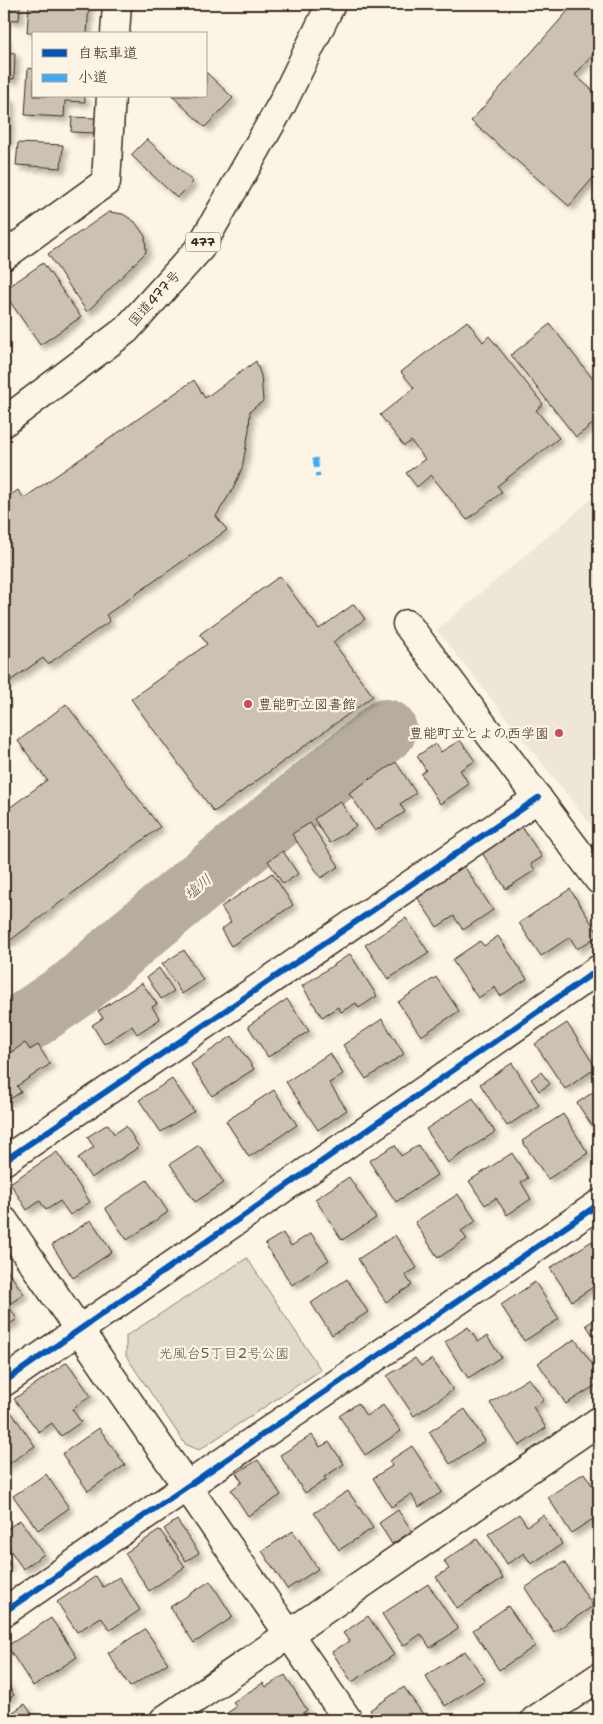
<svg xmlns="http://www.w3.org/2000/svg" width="603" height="1724" viewBox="0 0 603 1724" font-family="'Shantell Sans','Klee One',sans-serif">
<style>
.built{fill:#eee6d6}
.green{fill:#e0d8c8;stroke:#8e8173}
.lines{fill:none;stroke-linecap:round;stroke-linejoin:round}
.river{stroke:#b7ad9e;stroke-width:62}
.building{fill:#ccc2b3;stroke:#3b2a1e;filter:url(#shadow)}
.street-casing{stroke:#3b2a1e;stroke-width:31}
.secondary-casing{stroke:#3b2a1e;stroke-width:31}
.highway-casing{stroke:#3b2a1e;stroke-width:31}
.street{stroke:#fcf5e5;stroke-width:28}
.secondary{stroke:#fcf5e5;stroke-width:28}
.highway{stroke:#fcf5e5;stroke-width:28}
.quiet{stroke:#3fa9f5;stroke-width:5;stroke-dasharray:10 5;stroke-linecap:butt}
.cycleway-casing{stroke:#fcf5e5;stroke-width:9}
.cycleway{stroke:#0057b8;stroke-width:6}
.poi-dot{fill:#d1495b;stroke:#fcf5e5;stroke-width:2}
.labels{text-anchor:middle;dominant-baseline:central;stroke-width:4.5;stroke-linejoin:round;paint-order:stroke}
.shield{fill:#fcf5e5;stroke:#75675a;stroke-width:1}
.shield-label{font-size:12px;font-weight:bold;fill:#3b2a1e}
.street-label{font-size:14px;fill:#3b2a1e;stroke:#fcf5e5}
.poi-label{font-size:14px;fill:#3b2a1e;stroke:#fcf5e5;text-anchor:start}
.park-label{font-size:14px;fill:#645648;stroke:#fcf5e5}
.water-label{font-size:15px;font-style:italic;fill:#605144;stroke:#fcf5e5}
</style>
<defs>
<filter id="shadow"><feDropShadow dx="4.5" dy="4.5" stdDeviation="2.5" flood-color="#0004"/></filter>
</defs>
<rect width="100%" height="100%" fill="#fcf5e5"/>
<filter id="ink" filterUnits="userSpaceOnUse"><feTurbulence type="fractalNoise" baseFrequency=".02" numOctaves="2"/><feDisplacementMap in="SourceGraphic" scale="10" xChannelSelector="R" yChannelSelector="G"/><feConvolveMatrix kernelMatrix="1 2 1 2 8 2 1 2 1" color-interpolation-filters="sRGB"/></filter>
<g filter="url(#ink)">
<path class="built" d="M599 493V835L437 630Z"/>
<path class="green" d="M247 1258 321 1370 199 1450 185 1444 126 1356V1336Z"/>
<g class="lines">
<path class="river" d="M4 1037 77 987 132 938 386 730"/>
</g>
<path class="building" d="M4 4H20L19 20 4 19Z
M29 4H89L87 34 27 33Z
M574 4H599V47L575 75 599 96V171L569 206 471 121Z
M4 37H6V52L15 53 14 79 4 78Z
M28 68 34 69V96H85V102L65 101 64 117 25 115Z
M206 72 233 98 205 127 172 96H206Z
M4 98H11L8 144 4 143Z
M72 117 95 118 94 133 71 132Z
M147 139 193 182 177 198 131 155Z
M18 143 63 145 61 168 16 165Z
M109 212 123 214 135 222 145 236 146 252 87 312 48 254Z
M43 263 81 317 40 345 4 293V290Z
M467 321 483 342 489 336 543 404 536 410 559 438 497 486 502 492 467 520 431 475 417 487 406 473 425 459 411 441 404 446 380 415 414 388 401 372Z
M550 324 599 387V419L576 437 511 355Z
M256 361 261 376 263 401 250 411 249 430 242 468 234 487 216 516 227 530 106 615 110 621 48 664 43 658 4 685V500L18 490 24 498 194 380 205 398Z
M280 576 319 629 354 604 365 619 333 642 373 696 214 812 131 699 207 644 200 634Z
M66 704 160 827 4 945V812L47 780 18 741Z
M460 740 475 761 460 770 469 784 440 804 421 774 426 770 417 756 435 744 441 752Z
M396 762 416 793 400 804 405 812 375 831 349 793Z
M340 801 356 826 330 843 314 819Z
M310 823 339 866 321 878 292 834Z
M522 827 542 857 531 864 535 870 506 889 482 853Z
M283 851 298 874 283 884 268 861Z
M464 866 493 910 463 930 454 916 437 927 417 897Z
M272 873 293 905 231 946 221 930 231 922 221 907Z
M570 889 599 935 577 949 570 937 541 956 519 923Z
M406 918 429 953 388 979 365 945Z
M498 936 527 979 500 996 495 987 478 998 452 960 480 941 484 946Z
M184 950 203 980 182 994 162 964Z
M350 954 377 996 359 1008 356 1003 341 1012 338 1007 322 1017 302 986Z
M159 968 174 991 161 999 147 977Z
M436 977 459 1011 421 1036 398 1002Z
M142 983 157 1004 152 1007 160 1019 137 1034 132 1026 104 1044 92 1025 103 1018 98 1011Z
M287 999 309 1031 268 1057 248 1026Z
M599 1002V1019L591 1007Z
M382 1019 404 1054 366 1079 343 1045Z
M567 1023 596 1068 565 1089 535 1044Z
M232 1036 254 1069 212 1096 191 1064Z
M25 1043 30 1050 38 1045 50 1064 17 1086 21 1092 4 1103V1057Z
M330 1053 343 1074 329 1083 347 1110 318 1130 286 1082Z
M512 1063 539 1105 507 1126 480 1084Z
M541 1072 550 1084 539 1091 531 1079Z
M172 1079 194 1111 161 1132 139 1100Z
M599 1088V1136L577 1103Z
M274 1090 297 1125 249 1157 226 1121Z
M473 1098 495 1132 448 1163 426 1129Z
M563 1114 588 1153 548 1179 522 1141Z
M108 1124 114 1134 126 1126 139 1147 91 1178 78 1158 94 1147 87 1137Z
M199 1145 224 1183 195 1202 170 1164Z
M395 1145 401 1156 418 1145 437 1175 396 1202 369 1161Z
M57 1152 90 1202 70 1215 60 1201 46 1210 40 1201 27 1210 10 1183Z
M512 1153 528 1178 521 1182 531 1199 507 1215 496 1198 485 1205 469 1181Z
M349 1177 376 1218 342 1240 315 1199Z
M147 1180 168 1212 127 1240 105 1208Z
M458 1194 476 1221 461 1231 467 1239 438 1258 415 1222Z
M91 1220 112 1252 73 1278 52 1245Z
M283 1233 291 1246 311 1233 329 1260 292 1285 265 1244Z
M395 1235 417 1268 405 1275 412 1285 386 1302 358 1259Z
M592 1241 599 1253V1283L572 1301 550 1268Z
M7 1270 24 1294 8 1305 17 1319 4 1328V1272Z
M347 1279 368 1312 332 1335 311 1303Z
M535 1282 559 1319 524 1341 501 1305Z
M599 1317V1344L586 1325Z
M468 1327 478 1342 487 1336 501 1357 468 1378 445 1342Z
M575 1339 599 1374V1383L566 1404 538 1363Z
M415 1358 421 1366 432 1359 453 1390 414 1416 387 1376Z
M67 1362 91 1396 72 1409 81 1422 61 1436 52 1423 39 1432 14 1399Z
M529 1378 544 1400 533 1407 546 1428 519 1446 490 1403Z
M358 1403 366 1416 383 1405 401 1431 365 1455 339 1416Z
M9 1409 35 1446 4 1467V1412Z
M465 1409 485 1441 450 1464 429 1432Z
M99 1428 125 1465 88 1491 62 1454Z
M312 1435 320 1447 329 1442 344 1464 324 1477 326 1480 305 1493 280 1455Z
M412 1446 442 1492 419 1507 411 1494 391 1507 373 1478 392 1466 389 1461Z
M258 1460 281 1495 248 1516 231 1490 242 1482 236 1473Z
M584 1473 599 1496V1515L571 1533 548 1497Z
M46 1474 69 1508 38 1530 13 1496Z
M348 1491 373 1528 339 1550 314 1513Z
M398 1510 412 1531 392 1544 379 1523Z
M519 1514 527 1526 543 1515 562 1544 531 1564 524 1553 507 1564 488 1534Z
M20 1520 44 1554 23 1569 4 1541V1531Z
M177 1520 199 1553 186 1561 164 1529Z
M160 1530 185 1567 149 1591 125 1553Z
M293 1531 318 1569 287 1589 262 1551Z
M477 1539 503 1578 457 1608 436 1577 449 1569 444 1561Z
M599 1554V1573L590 1560Z
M4 1555 10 1564 4 1568Z
M564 1562 593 1606 554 1632 525 1588Z
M96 1576 103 1587 119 1577 140 1610 110 1630 101 1617 77 1632 57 1602Z
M210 1581 233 1617 194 1643 170 1607Z
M428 1584 458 1629 430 1648 421 1634 403 1646 382 1614Z
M508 1606 535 1646 499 1670 473 1630Z
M368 1616 394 1655 352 1682 332 1652 349 1641 343 1633Z
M51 1618 77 1657 33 1686 7 1646Z
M145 1629 168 1663 130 1687 108 1653Z
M465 1651 485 1680 445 1706 425 1676Z
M285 1675 307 1710 292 1720H230L226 1714 236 1707 233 1702 263 1683 266 1687Z
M4 1679 14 1695 4 1702Z
M404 1687 426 1719 377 1720 370 1710Z
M25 1704 36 1720H4V1718Z"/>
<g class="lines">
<defs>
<path id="street" d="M115 34 117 4
M4 256 106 182 111 96
M407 624 599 880
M4 1161 538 798
M4 1221 348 1720
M4 1382 599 969
M4 1612 599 1204
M164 1720 599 1421"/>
<path id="secondary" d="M535 1720 599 1677"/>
<path id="highway" d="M4 422 126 330 200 248 282 104 331 4"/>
</defs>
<use href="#street" class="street-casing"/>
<use href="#secondary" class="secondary-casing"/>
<use href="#highway" class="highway-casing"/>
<use href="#street" class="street"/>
<use href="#secondary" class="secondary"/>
<use href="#highway" class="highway"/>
<path class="quiet" d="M315 458 318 477"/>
<defs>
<path id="cycleway" d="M4 1161 538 798
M4 1382 599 969
M4 1612 599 1204"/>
</defs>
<use href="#cycleway" class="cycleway-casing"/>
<use href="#cycleway" class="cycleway"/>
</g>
</g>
<g class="poi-dot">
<circle cx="248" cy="704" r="5"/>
<circle cx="559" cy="733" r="5"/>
</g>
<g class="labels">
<rect class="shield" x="185.5" y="232.5" width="35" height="19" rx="4"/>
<g class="shield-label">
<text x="203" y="242">477</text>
</g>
<g class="street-label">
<text transform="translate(154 298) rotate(-48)">国道477号</text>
</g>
<g class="poi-label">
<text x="258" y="704">豊能町立図書館</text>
<text x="549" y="733" text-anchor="end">豊能町立とよの西学園</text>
</g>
<g class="park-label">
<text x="224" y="1353">光風台5丁目2号公園</text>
</g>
<g class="water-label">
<text transform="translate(198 887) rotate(-40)">塩川</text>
</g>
</g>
<rect width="603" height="1724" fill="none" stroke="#fcf5e5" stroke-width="20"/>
<rect x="10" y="10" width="583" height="1704" fill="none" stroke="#3b2a1e" stroke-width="2" filter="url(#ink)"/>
<rect x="32" y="32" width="175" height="65" fill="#fcf5e5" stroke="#afa495"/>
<rect x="42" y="49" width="25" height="8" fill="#0057b8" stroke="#afa495"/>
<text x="78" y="58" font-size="15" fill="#3b2a1e">自転車道</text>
<rect x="42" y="74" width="25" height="8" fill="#3fa9f5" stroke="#afa495"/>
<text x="78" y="82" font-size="15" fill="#3b2a1e">小道</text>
</svg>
